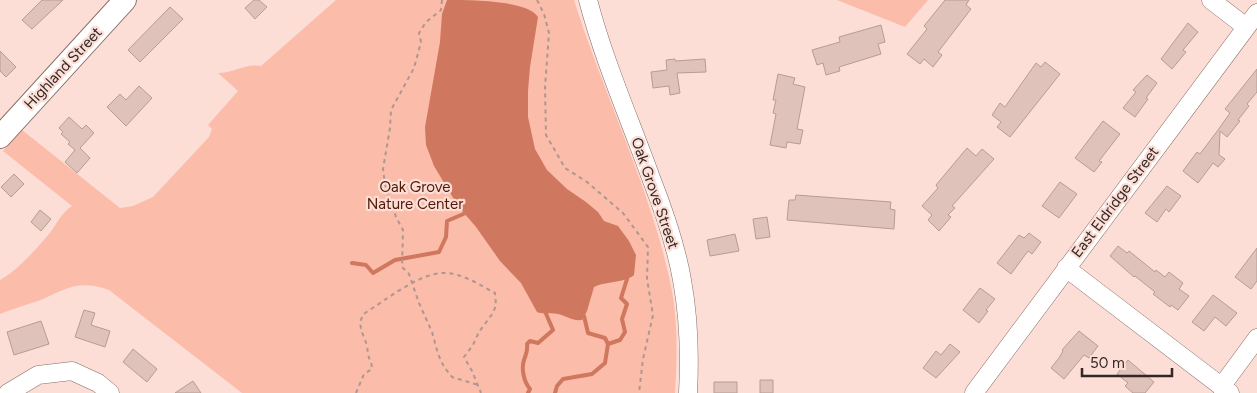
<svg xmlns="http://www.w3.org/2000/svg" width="1257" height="393" viewBox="0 0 1257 393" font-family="Figtree,sans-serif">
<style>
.green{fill:#fbbca9}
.water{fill:#cf785f}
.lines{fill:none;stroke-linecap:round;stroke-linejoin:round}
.stream{stroke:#cf785f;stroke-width:4}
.building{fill:#dfc2ba;stroke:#b89c94}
.minor-casing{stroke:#866d65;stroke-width:19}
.major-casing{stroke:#866d65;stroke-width:24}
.path{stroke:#ae9791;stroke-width:2;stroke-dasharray:4 4;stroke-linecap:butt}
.minor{stroke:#fff;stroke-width:18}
.major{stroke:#fff;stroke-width:22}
.labels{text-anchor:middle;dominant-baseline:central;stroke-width:4.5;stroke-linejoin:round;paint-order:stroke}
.street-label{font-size:15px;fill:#322724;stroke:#fcded6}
.park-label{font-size:15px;fill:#501808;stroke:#fcded6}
</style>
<rect width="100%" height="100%" fill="#fcded6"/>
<path class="green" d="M336 0H574C604 96 653 193 672 291 678 324 677 359 675 393H242L109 290C77 279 67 289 38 301 25 305 12 309 0 314V280C17 271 37 248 49 234 57 224 61 213 72 206L3 151 22 130 120 208 133 206 153 197 209 137 212 129 208 125 238 91 218 73C233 73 246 63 261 66Z
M837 0H928L905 27Z"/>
<path class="water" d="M447 0C469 0 528 0 538 17L530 67 528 91V117L535 149 547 170 567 189 586 202 598 212 604 221 618 226 629 241 636 255 634 275C625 283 606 281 594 287L587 311 582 320C572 321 567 316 558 314 550 312 544 315 537 312L521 283 500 261 476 227 458 206 434 166 426 145 425 127 440 42 442 14Z"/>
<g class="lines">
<path class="stream" d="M352 263 366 265 373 273 395 260 439 252 446 237 447 221 468 212
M608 344 620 340 625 332 622 319 627 304 621 298 627 279
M528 393 530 389C524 382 521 369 524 360 526 354 528 351 527 344L530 341 538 343 553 330 544 309
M555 393 557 386 563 379 592 374 605 363 608 344 605 338 588 333 584 316"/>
</g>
<path class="building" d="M42 0H63L32 29 22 20Z
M254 0H259L267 7 255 19 245 8Z
M945 0H969L966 5 971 9 938 52 942 55 933 67 924 59 920 64 907 54 927 29 924 26Z
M170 7 183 19 140 62 128 50Z
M1188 23 1198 32 1183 50 1186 52 1172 69 1161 59Z
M881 25 885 42 878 44 881 54 839 67 840 71 826 75 823 63 817 65 812 50 840 42 839 37Z
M0 51 16 67 6 77 0 71Z
M675 59V61L705 59 706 72 677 73 680 93 670 95 669 86 653 88 651 72 667 70 666 60Z
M1045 62 1060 74 1010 137 997 127 1001 122 992 115 1000 103 1005 107 1036 63 1041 67Z
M1257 69V92L1247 104 1249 106 1238 120 1240 121 1227 137 1220 131 1219 155 1225 159 1218 167 1213 163 1198 183 1183 171 1197 152 1200 154 1218 130 1230 113 1225 109Z
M778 74 795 78 793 84 805 87 797 129 803 130 800 144 787 142 786 148 770 145 776 114 773 113 776 100H773Z
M1147 75 1157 83 1146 98 1148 99 1135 117 1123 108 1136 92 1133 90Z
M139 86 152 98 126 126 107 107 120 94 126 100Z
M69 117 82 129 86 125 94 133 80 148 90 158 77 173 65 162 75 150 68 144 70 142 61 134 63 132 59 128Z
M1103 121 1120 134 1099 161 1102 162 1094 172 1075 158Z
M967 148 976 156 982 149 994 159 952 206 955 208 948 215 951 217 939 231 928 220 932 215 922 206 938 188 936 185Z
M14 174 24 184 11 197 1 187Z
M1060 182 1077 194 1059 218 1042 206Z
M1167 186 1181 196 1169 212 1166 209 1157 222 1145 213Z
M796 195 891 202 890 209 895 210 894 229 787 220 789 200H795Z
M40 210 51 219 41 231 31 222Z
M767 217 770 237 756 239 753 219Z
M1029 233 1041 242 1032 254 1028 251 1011 274 997 263 1019 235 1024 238Z
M735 234 739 251 710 256 707 240Z
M1118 246 1127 253 1129 251 1155 272 1156 270 1165 277 1169 272 1183 283 1179 289 1189 296 1178 310 1171 305 1170 307 1153 294 1155 292 1135 276 1134 277 1110 256Z
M1257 248V281L1251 289 1235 277Z
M980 288 995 299 986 310 988 311 979 323 963 310Z
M1213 295 1237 313 1226 326 1215 317 1204 331 1192 322Z
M84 310 95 313 91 325 110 331 105 347 75 337Z
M41 321 49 344 14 355 7 332Z
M1079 331 1098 346 1089 358 1084 355 1064 379 1051 368 1059 358 1063 351 1062 350Z
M950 344 960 352 936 378 923 368 936 351 941 355Z
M133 349 157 369 147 382 123 362Z
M1128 360 1154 382 1145 393H1133L1125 386 1128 383 1117 374Z
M760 380H773V393H760Z
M193 381 201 393H175Z
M714 382H737V393H714Z"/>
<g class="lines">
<defs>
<path id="minor" d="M588 0C604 61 630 120 651 178 664 211 676 245 682 280 689 318 690 355 688 393
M1211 0 1246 27
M1066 268 1230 393
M1221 387 1257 338
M8 393 38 375 72 371 98 383 110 393
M974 393 1257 13"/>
<path id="major" d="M0 137 125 0"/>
</defs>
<use href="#minor" class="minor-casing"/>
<use href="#major" class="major-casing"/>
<path class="path" d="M442 0 441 10 426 22 419 33 421 42 414 68 391 110 390 128 383 169 385 184 396 217 403 230 402 267 409 274 419 303 432 332 438 354 444 367 452 377 478 385
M537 0 544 14 549 33 545 87 546 135 565 168 587 182 623 213 648 247 647 279 653 315 643 359 639 393
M356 393 364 374 372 369C372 362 369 360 368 354 367 352 368 349 367 346 364 334 355 324 365 313 386 300 419 273 444 273 462 273 480 285 495 293L496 305 493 313 479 332 473 345 464 357 472 371 481 393"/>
<use href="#minor" class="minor"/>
<use href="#major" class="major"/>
</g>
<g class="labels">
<g class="street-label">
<text transform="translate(63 68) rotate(-47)">Highland Street</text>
<text transform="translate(655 193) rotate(71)">Oak Grove Street</text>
<text transform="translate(1115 202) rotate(-53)">East Eldridge Street</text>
</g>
<g class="park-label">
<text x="415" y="187">Oak Grove<tspan x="415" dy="17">Nature Center</tspan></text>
</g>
</g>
<path d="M1082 368v8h90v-8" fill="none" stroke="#322724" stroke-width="2.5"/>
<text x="1090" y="368" font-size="15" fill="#322724" stroke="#fcded6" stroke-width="4" paint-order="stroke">50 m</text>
</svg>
